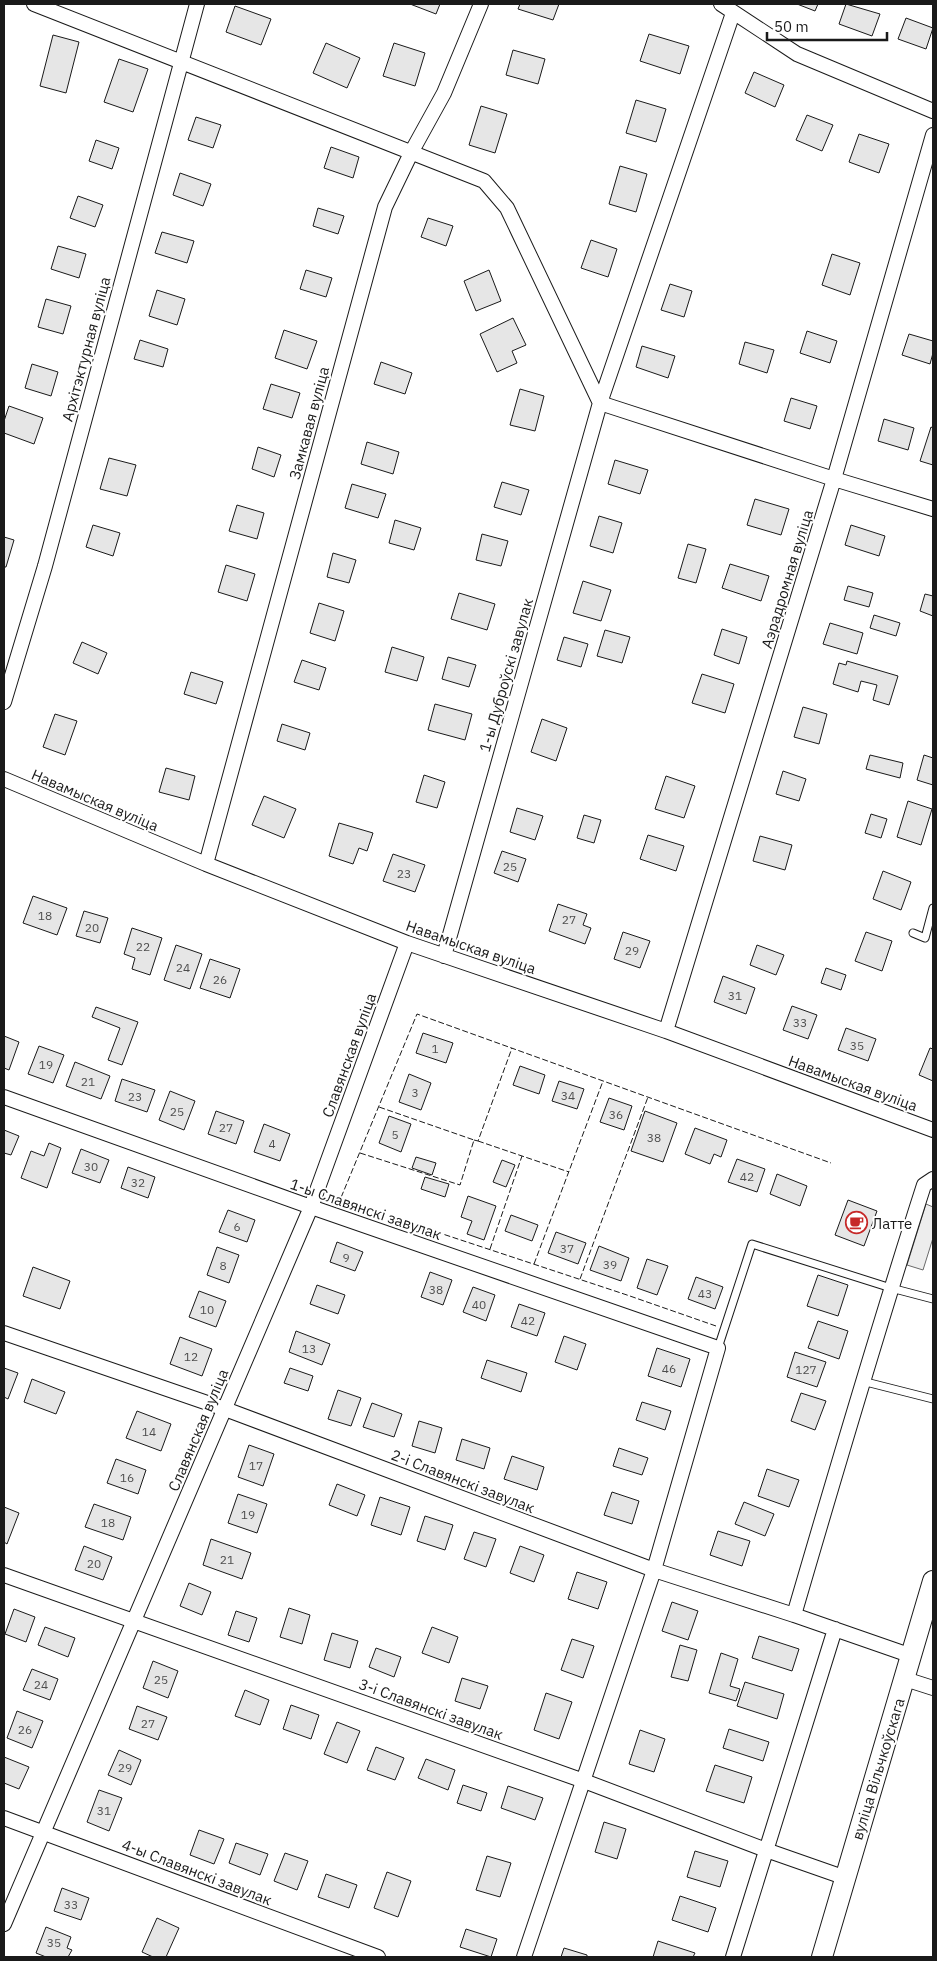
<svg xmlns="http://www.w3.org/2000/svg" width="937" height="1961" viewBox="0 0 937 1961" font-family="'IBM Plex Sans',sans-serif">
<style>
.built{fill:#ededed;stroke:#6a6a6a}
.building{fill:#e6e6e6;stroke:#1a1a1a}
.lines{fill:none;stroke-linecap:round;stroke-linejoin:round}
.lane-casing{stroke:#1a1a1a;stroke-width:9}
.street-casing{stroke:#1a1a1a;stroke-width:16}
.secondary-casing{stroke:#1a1a1a;stroke-width:22}
.lane{stroke:#fff;stroke-width:7}
.street{stroke:#fff;stroke-width:14}
.secondary{stroke:#fff;stroke-width:20}
.fence{stroke:#1a1a1a;stroke-width:1;stroke-dasharray:6 2.5;stroke-linecap:butt}
.labels{text-anchor:middle;dominant-baseline:central;stroke-width:4;stroke-linejoin:round;paint-order:stroke}
.number-label{font-size:12px;fill:#4d4d4d}
.street-label{font-size:15px;fill:#1a1a1a;stroke:#fff}
.poi-label{font-size:15px;fill:#1a1a1a;stroke:#fff;text-anchor:start}
</style>
<rect width="100%" height="100%" fill="#fff"/>
<path class="built" d="M926 1204 933 1207V1238L923 1270 907 1265Z"/>
<path class="building" d="M410 4H440L436 14Z
M520 4H559L553 20 518 9Z
M797 4H818L815 11Z
M846 4 880 14 872 36 839 24Z
M235 6 271 19 261 45 226 32Z
M906 18 933 28 926 49 898 39Z
M649 34 689 46 680 74 640 61Z
M53 35 79 42 66 93 40 86Z
M326 43 360 58 347 88 313 73Z
M394 43 425 53 415 86 383 76Z
M513 50 545 59 538 84 506 75Z
M119 59 148 69 133 112 104 102Z
M754 72 784 85 775 107 745 93Z
M636 100 666 109 656 142 626 133Z
M481 106 507 114 495 153 469 145Z
M807 115 833 125 822 151 796 140Z
M196 117 221 125 213 148 188 140Z
M859 134 889 144 879 173 849 162Z
M96 140 119 148 112 169 89 161Z
M331 147 359 157 353 178 324 168Z
M620 166 647 174 636 212 609 204Z
M180 173 211 184 203 206 173 195Z
M78 196 103 205 95 227 70 218Z
M318 208 344 216 338 234 313 226Z
M428 218 453 226 446 246 421 237Z
M162 232 194 241 187 263 155 253Z
M591 240 617 249 608 277 581 268Z
M58 246 86 254 79 278 51 269Z
M832 254 860 263 850 295 822 285Z
M306 270 332 278 326 297 300 289Z
M489 270 501 301 476 311 464 281Z
M670 284 692 291 684 317 661 310Z
M157 290 185 299 177 325 149 316Z
M46 299 71 306 63 334 38 327Z
M513 318 526 345 512 351 517 363 497 372 480 334Z
M284 330 317 341 307 369 275 358Z
M807 331 837 341 830 363 800 353Z
M909 334 933 341V353L930 364 902 355Z
M140 340 168 349 163 367 134 359Z
M745 342 774 350 767 373 739 364Z
M642 346 675 356 668 378 636 367Z
M381 362 412 373 405 394 374 384Z
M32 364 58 372 51 396 25 388Z
M271 384 300 393 292 418 263 409Z
M520 389 544 396 535 431 510 425Z
M791 398 817 406 810 429 784 421Z
M9 406 43 418 34 444 4 433V421Z
M884 419 914 428 908 450 878 441Z
M931 427 933 428V465L920 461Z
M367 442 399 452 393 474 361 464Z
M258 447 281 455 274 477 252 469Z
M109 458 136 465 127 496 100 489Z
M615 460 648 470 640 494 608 484Z
M502 482 529 490 521 515 494 507Z
M352 484 386 494 378 518 345 508Z
M755 499 789 509 781 535 747 525Z
M237 505 264 513 257 539 229 531Z
M599 516 622 523 613 553 590 546Z
M395 520 421 528 414 550 389 543Z
M93 525 120 533 113 556 86 547Z
M851 525 885 536 879 556 845 545Z
M482 534 508 541 501 566 476 560Z
M4 537 14 540 6 567H4Z
M688 544 706 549 696 583 678 578Z
M333 553 356 560 349 583 327 577Z
M730 564 769 576 761 601 722 588Z
M226 565 255 574 247 601 218 592Z
M583 581 611 590 601 621 573 613Z
M848 586 873 593 869 607 844 600Z
M459 593 495 604 487 630 451 619Z
M925 594 933 596V616L920 611Z
M319 603 344 611 335 641 310 633Z
M874 615 900 623 896 636 870 628Z
M830 623 863 633 857 654 823 644Z
M722 629 747 637 739 664 714 655Z
M605 630 630 637 622 663 597 656Z
M564 637 588 644 581 667 557 660Z
M82 642 107 653 98 674 73 663Z
M392 647 424 657 417 681 385 672Z
M448 657 476 665 469 687 442 679Z
M302 660 326 668 319 690 294 682Z
M847 661 898 676 889 705 873 700 877 685 861 681 858 692 833 684 839 663 846 665Z
M191 672 223 682 216 704 184 694Z
M702 674 734 684 725 713 692 703Z
M435 704 472 714 465 740 428 730Z
M803 707 827 714 819 744 794 737Z
M55 714 77 721 65 755 43 747Z
M542 719 567 728 556 761 531 752Z
M282 724 310 733 305 750 277 741Z
M870 755 903 763 900 778 866 769Z
M924 755 933 758V785L917 780Z
M166 768 195 776 189 800 159 792Z
M783 771 806 779 799 801 776 794Z
M424 775 445 782 437 808 416 802Z
M666 776 695 786 684 818 655 809Z
M264 796 296 809 284 838 252 825Z
M908 801 932 809 921 845 897 837Z
M517 808 543 816 535 840 510 832Z
M871 814 887 819 881 838 865 833Z
M584 815 601 820 594 843 577 838Z
M339 823 373 833 367 851 359 848 353 864 329 856Z
M648 835 684 846 676 871 640 859Z
M760 836 792 845 785 870 753 861Z
M502 851 526 859 518 882 494 873Z
M393 854 425 865 415 892 383 881Z
M883 871 911 882 901 910 873 899Z
M33 896 67 908 57 935 23 923Z
M558 904 587 914 583 925 591 928 585 944 549 931Z
M84 911 108 918 100 943 76 936Z
M132 928 162 938 150 975 132 969 135 958 124 954Z
M623 932 650 941 640 968 614 959Z
M866 932 892 941 882 971 855 961Z
M176 945 202 954 190 989 164 980Z
M757 945 784 955 776 975 750 965Z
M210 959 240 969 230 998 200 988Z
M826 968 846 975 841 990 821 983Z
M723 976 755 988 746 1014 714 1002Z
M792 1006 817 1015 808 1039 783 1030Z
M96 1007 138 1022 122 1065 108 1060 120 1028 92 1017Z
M846 1028 876 1039 868 1061 838 1050Z
M423 1033 453 1043 446 1063 416 1053Z
M4 1036 19 1042 9 1070 4 1068Z
M39 1046 64 1055 53 1083 28 1074Z
M930 1048 933 1049V1081L919 1075Z
M75 1062 110 1076 101 1099 66 1086Z
M520 1066 545 1075 539 1094 513 1085Z
M409 1074 431 1083 421 1110 399 1102Z
M122 1079 155 1090 147 1112 115 1101Z
M559 1081 584 1089 577 1109 552 1101Z
M170 1091 195 1101 184 1130 159 1120Z
M609 1098 632 1106 624 1130 600 1122Z
M216 1111 244 1121 236 1144 208 1134Z
M645 1111 677 1123 663 1162 631 1151Z
M389 1116 411 1124 401 1152 379 1143Z
M264 1124 290 1134 280 1161 254 1152Z
M695 1128 727 1140 721 1157 714 1154 710 1164 685 1154Z
M4 1130 19 1136 11 1155 4 1153Z
M49 1143 61 1148 47 1188 21 1178 31 1151 44 1156Z
M81 1149 109 1160 100 1183 72 1173Z
M416 1157 436 1163 432 1175 412 1168Z
M737 1159 765 1169 757 1192 728 1182Z
M502 1160 515 1165 506 1187 493 1182Z
M128 1167 155 1177 148 1198 121 1188Z
M777 1174 807 1186 800 1206 770 1194Z
M425 1177 449 1184 445 1197 421 1189Z
M468 1196 496 1206 484 1240 467 1234 472 1221 461 1217Z
M848 1200 877 1211 864 1246 835 1235Z
M228 1210 255 1220 247 1242 219 1232Z
M511 1215 538 1225 532 1241 505 1231Z
M556 1232 586 1243 578 1264 548 1253Z
M337 1242 363 1252 355 1271 330 1262Z
M599 1246 629 1258 621 1281 590 1270Z
M217 1247 239 1255 229 1283 207 1275Z
M647 1259 668 1266 657 1295 637 1288Z
M33 1267 70 1281 60 1309 23 1296Z
M430 1272 452 1280 443 1305 421 1297Z
M818 1275 848 1285 838 1316 807 1306Z
M696 1277 723 1287 715 1309 688 1299Z
M317 1285 345 1295 338 1314 310 1304Z
M473 1287 495 1295 486 1321 463 1312Z
M199 1291 226 1301 216 1327 189 1317Z
M519 1304 545 1313 537 1336 511 1327Z
M818 1321 848 1331 839 1359 808 1348Z
M296 1331 330 1344 322 1365 289 1352Z
M564 1336 586 1344 577 1370 555 1362Z
M180 1337 212 1349 202 1376 170 1364Z
M657 1348 690 1359 681 1387 648 1376Z
M795 1352 826 1362 817 1387 787 1377Z
M487 1360 527 1373 521 1392 481 1378Z
M4 1368 18 1373 8 1399 4 1397Z
M290 1368 313 1376 308 1391 284 1383Z
M32 1379 65 1392 56 1414 24 1402Z
M338 1390 361 1398 351 1426 328 1419Z
M801 1393 826 1401 815 1430 791 1421Z
M642 1402 671 1411 665 1430 636 1420Z
M372 1403 402 1414 394 1437 363 1427Z
M137 1411 171 1424 161 1451 126 1438Z
M419 1421 442 1428 435 1453 412 1446Z
M462 1439 490 1448 484 1469 456 1460Z
M249 1445 274 1454 263 1486 238 1477Z
M619 1448 648 1458 642 1475 613 1466Z
M512 1456 544 1467 537 1490 504 1479Z
M116 1459 146 1470 138 1494 107 1483Z
M767 1469 799 1480 789 1507 758 1496Z
M337 1484 365 1495 357 1516 329 1505Z
M612 1492 639 1501 632 1524 604 1515Z
M238 1494 267 1504 257 1533 228 1523Z
M380 1497 410 1507 401 1535 371 1525Z
M744 1502 774 1514 765 1536 735 1524Z
M94 1504 131 1517 123 1540 85 1527Z
M4 1507 19 1513 7 1544 4 1542Z
M425 1516 453 1525 445 1550 417 1541Z
M718 1531 750 1541 742 1566 710 1555Z
M474 1532 496 1539 486 1567 464 1559Z
M211 1539 251 1553 242 1579 203 1565Z
M84 1546 112 1557 103 1580 75 1570Z
M520 1546 544 1555 534 1582 510 1573Z
M577 1572 607 1582 598 1609 568 1599Z
M189 1583 211 1592 202 1615 180 1606Z
M672 1602 698 1611 688 1640 662 1631Z
M289 1608 310 1615 302 1644 280 1637Z
M14 1609 35 1617 26 1642 5 1634Z
M236 1611 257 1618 249 1642 228 1635Z
M45 1627 75 1638 68 1657 38 1645Z
M432 1627 458 1637 449 1663 422 1653Z
M332 1633 358 1641 350 1668 324 1660Z
M759 1636 799 1649 792 1671 752 1658Z
M572 1639 594 1646 583 1678 561 1670Z
M680 1645 697 1650 688 1681 671 1677Z
M376 1648 401 1657 394 1677 369 1667Z
M721 1653 738 1659 730 1686 740 1689 736 1701 709 1693Z
M153 1661 178 1671 168 1698 143 1688Z
M32 1669 58 1679 50 1700 23 1690Z
M462 1678 488 1686 480 1709 455 1701Z
M745 1682 784 1694 777 1719 737 1706Z
M245 1690 269 1700 260 1725 235 1716Z
M546 1693 572 1702 559 1739 534 1730Z
M291 1705 319 1715 311 1739 283 1729Z
M137 1706 167 1717 158 1740 129 1729Z
M17 1711 43 1721 32 1748 7 1738Z
M337 1722 360 1731 347 1763 324 1754Z
M729 1729 769 1742 763 1761 723 1748Z
M640 1730 665 1739 654 1772 629 1764Z
M376 1747 404 1758 395 1780 367 1770Z
M119 1750 141 1760 131 1785 108 1775Z
M4 1757 29 1767 19 1789 4 1783Z
M426 1759 455 1770 448 1790 418 1778Z
M715 1765 752 1777 744 1803 706 1791Z
M463 1785 487 1793 481 1811 457 1803Z
M508 1786 543 1798 535 1820 501 1808Z
M99 1790 122 1798 109 1831 87 1822Z
M604 1822 626 1829 617 1859 595 1852Z
M199 1830 224 1839 214 1864 190 1855Z
M236 1843 268 1854 260 1875 229 1863Z
M695 1851 728 1861 720 1887 687 1877Z
M285 1853 308 1861 297 1890 274 1881Z
M487 1856 511 1863 500 1897 476 1890Z
M387 1872 411 1881 398 1917 374 1908Z
M326 1874 357 1885 349 1908 318 1897Z
M62 1888 89 1898 81 1920 54 1911Z
M680 1896 716 1908 708 1932 672 1920Z
M157 1918 179 1928 166 1957H153L142 1952Z
M46 1927 71 1937 67 1948 72 1950 68 1957H46L36 1953Z
M466 1929 497 1939 491 1957 460 1947Z
M658 1941 695 1953 693 1957H653Z
M564 1948 587 1955V1957H561Z"/>
<g class="lines">
<defs>
<path id="lane" d="M913 933 925 938 933 908
M718 1348 752 1244 891 1288 933 1299
M862 1381 933 1399"/>
<path id="street" d="M34 4 484 181 507 208 600 403 834 479 933 509
M721 4 797 54 933 111
M4 702 45 566 197 4
M4 779 206 864 407 943 666 1031 933 1130
M206 864 385 207 412 151 444 93 481 4
M444 956 600 403 733 13
M666 1031 834 479 933 135
M4 1097 311 1207 718 1348 654 1570 524 1957
M4 1333 225 1409 654 1570 794 1615 912 1656
M4 1575 584 1781 766 1850 846 1878
M794 1615C836 1471 878 1328 924 1185L933 1179
M905 1679 933 1688
M4 1818 378 1957
M4 1924 311 1207 407 943
M733 1957 835 1629"/>
<path id="secondary" d="M822 1957 933 1581"/>
</defs>
<use href="#lane" class="lane-casing"/>
<use href="#street" class="street-casing"/>
<use href="#secondary" class="secondary-casing"/>
<use href="#lane" class="lane"/>
<use href="#street" class="street"/>
<use href="#secondary" class="secondary"/>
<path class="fence" d="M474 1140 478 1141 512 1048
M478 1141 569 1172
M360 1153 460 1185 474 1140 379 1107
M490 1249 522 1156
M534 1264 603 1081
M580 1279 648 1097
M716 1326 627 1295 340 1200 417 1014 831 1163"/>
</g>
<defs>
<symbol id="cafe-ring" viewBox="-11 -11 22 22"><circle r="9.5" fill="#fff" stroke="#c62828" stroke-width="1.5"/><path d="M-5.5-4.5H6V0H3Q3 3.5 0 3.5H-2.5Q-5.5 3.5-5.5 0ZM3-3.2v2h1.7v-2ZM-6 4.5H4V6H-6Z" fill="#c62828"/></symbol>
</defs>
<g fill-rule="evenodd">
<use href="#cafe-ring" x="844" y="1210" width="25" height="25"/>
</g>
<g class="labels">
<g class="number-label">
<text x="510" y="866">25</text>
<text x="404" y="873">23</text>
<text x="45" y="915">18</text>
<text x="569" y="919">27</text>
<text x="92" y="927">20</text>
<text x="143" y="946">22</text>
<text x="632" y="950">29</text>
<text x="183" y="967">24</text>
<text x="220" y="979">26</text>
<text x="735" y="995">31</text>
<text x="800" y="1022">33</text>
<text x="857" y="1045">35</text>
<text x="435" y="1048">1</text>
<text x="46" y="1064">19</text>
<text x="88" y="1081">21</text>
<text x="415" y="1092">3</text>
<text x="568" y="1095">34</text>
<text x="135" y="1096">23</text>
<text x="177" y="1111">25</text>
<text x="616" y="1114">36</text>
<text x="226" y="1127">27</text>
<text x="395" y="1134">5</text>
<text x="654" y="1137">38</text>
<text x="272" y="1143">4</text>
<text x="91" y="1166">30</text>
<text x="747" y="1176">42</text>
<text x="138" y="1182">32</text>
<text x="237" y="1226">6</text>
<text x="567" y="1248">37</text>
<text x="346" y="1257">9</text>
<text x="610" y="1264">39</text>
<text x="223" y="1265">8</text>
<text x="436" y="1289">38</text>
<text x="705" y="1293">43</text>
<text x="479" y="1304">40</text>
<text x="207" y="1309">10</text>
<text x="528" y="1320">42</text>
<text x="309" y="1348">13</text>
<text x="191" y="1356">12</text>
<text x="669" y="1368">46</text>
<text x="806" y="1369">127</text>
<text x="149" y="1431">14</text>
<text x="256" y="1465">17</text>
<text x="127" y="1477">16</text>
<text x="248" y="1514">19</text>
<text x="108" y="1522">18</text>
<text x="227" y="1559">21</text>
<text x="94" y="1563">20</text>
<text x="161" y="1679">25</text>
<text x="41" y="1684">24</text>
<text x="148" y="1723">27</text>
<text x="25" y="1729">26</text>
<text x="125" y="1767">29</text>
<text x="104" y="1810">31</text>
<text x="71" y="1904">33</text>
<text x="54" y="1942">35</text>
</g>
<g class="street-label">
<text transform="translate(86 349) rotate(-75)">Архітэктурная вуліца</text>
<text transform="translate(309 423) rotate(-75)">Замкавая вуліца</text>
<text transform="translate(787 579) rotate(-73)">Аэрадромная вуліца</text>
<text transform="translate(506 675) rotate(-74)">1-ы Дуброўскі завулак</text>
<text transform="translate(95 800) rotate(23)">Навамыская вуліца</text>
<text transform="translate(471 947) rotate(19)">Навамыская вуліца</text>
<text transform="translate(349 1055) rotate(-70)">Славянская вуліца</text>
<text transform="translate(853 1083) rotate(20)">Навамыская вуліца</text>
<text transform="translate(366 1209) rotate(19)">1-ы Славянскі завулак</text>
<text transform="translate(198 1430) rotate(-67)">Славянская вуліца</text>
<text transform="translate(463 1481) rotate(21)">2-і Славянскі завулак</text>
<text transform="translate(431 1709) rotate(20)">3-і Славянскі завулак</text>
<text transform="translate(878 1769) rotate(-73)">вуліца Вільчкоўскага</text>
<text transform="translate(197 1872) rotate(21)">4-ы Славянскі завулак</text>
</g>
<g class="poi-label">
<text x="872" y="1223">Латте</text>
</g>
</g>
<rect width="937" height="1961" fill="none" stroke="#1a1a1a" stroke-width="10"/>
<path d="M767 32v8h120v-8" fill="none" stroke="#1a1a1a" stroke-width="2.5"/>
<text x="774" y="32" font-size="15" fill="#1a1a1a" stroke="#ffffff" stroke-width="4" paint-order="stroke">50 m</text>
</svg>
